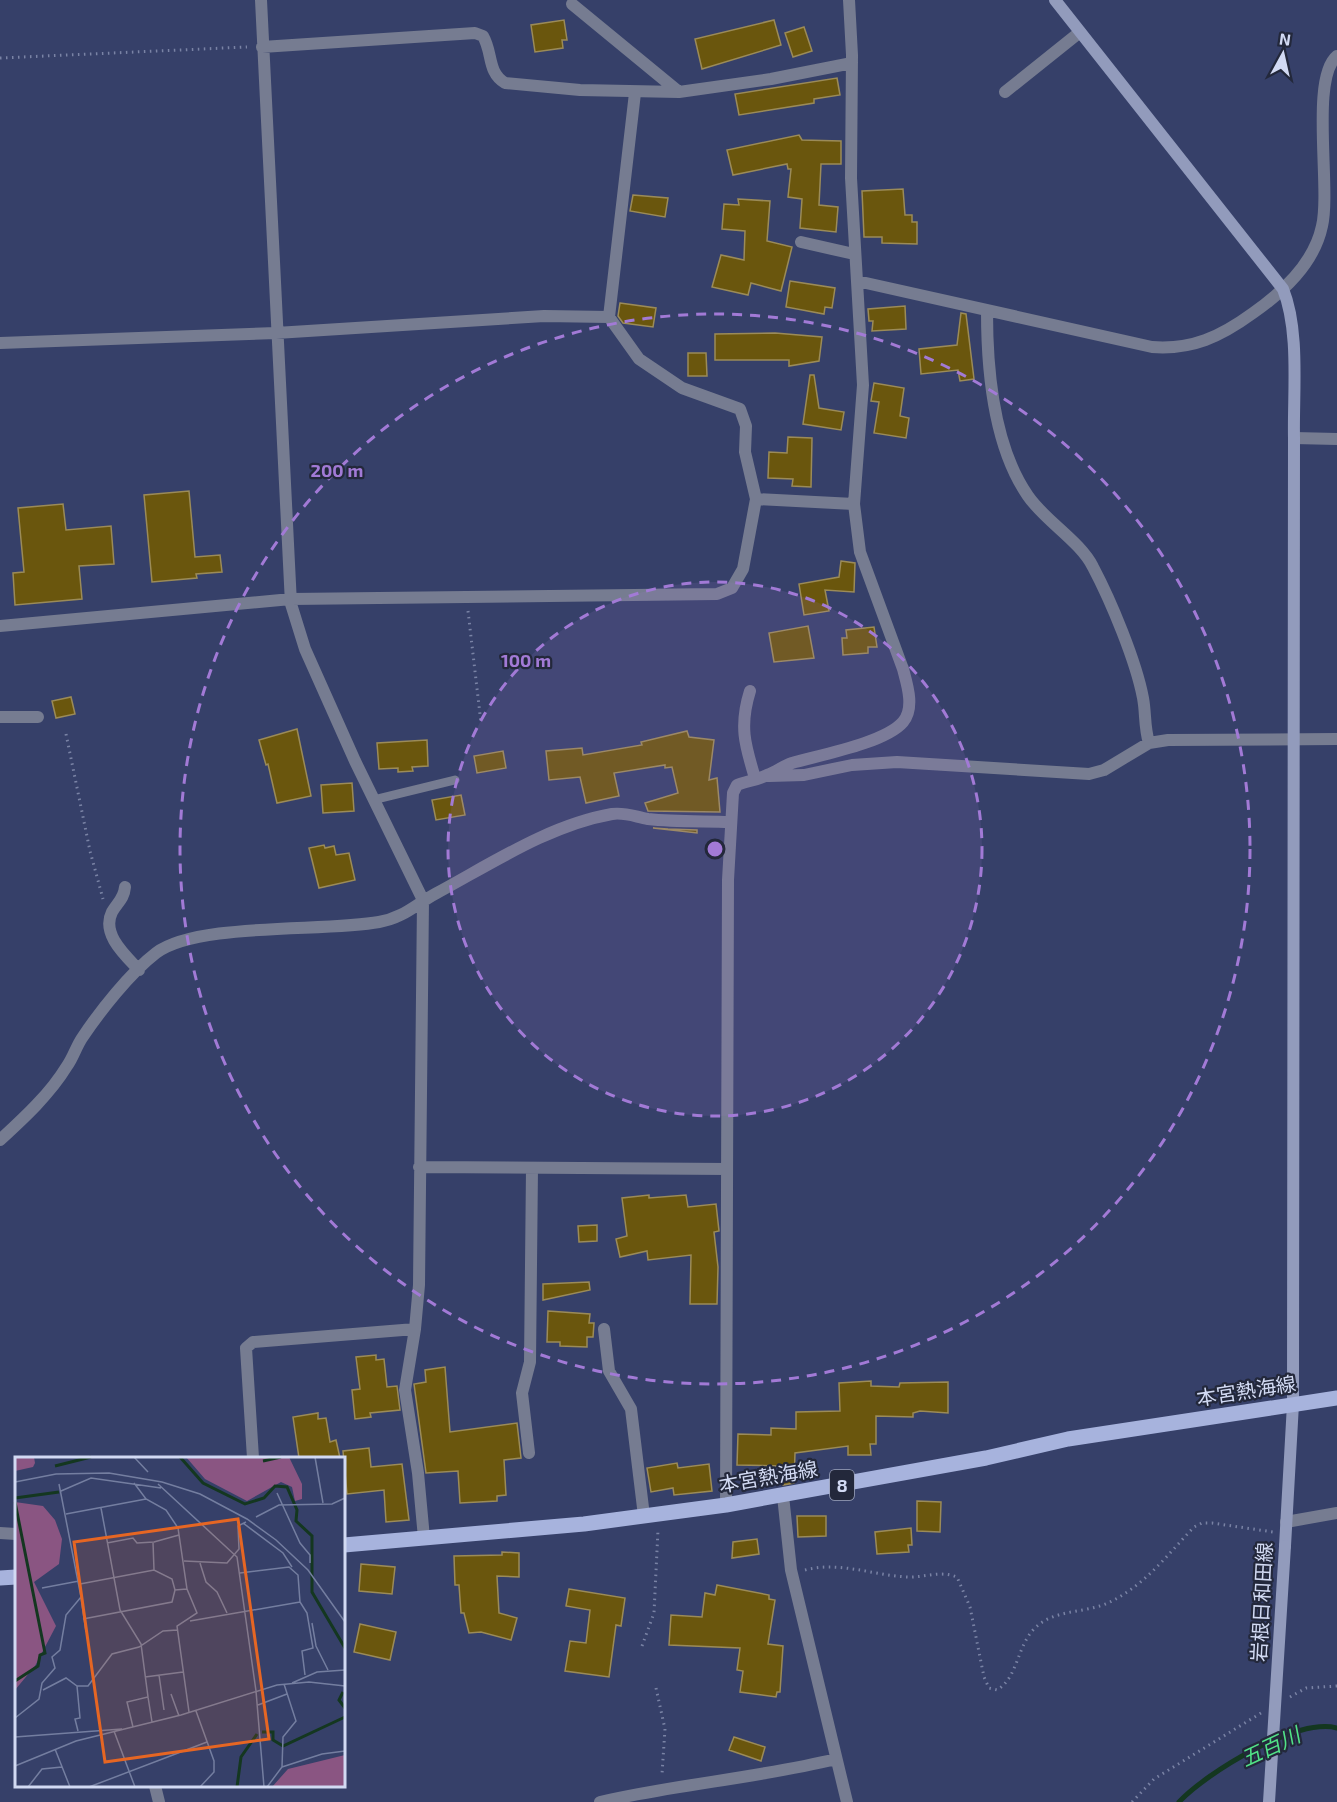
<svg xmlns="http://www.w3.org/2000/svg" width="1337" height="1802" viewBox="0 0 1337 1802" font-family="'Exo 2','Noto Sans JP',sans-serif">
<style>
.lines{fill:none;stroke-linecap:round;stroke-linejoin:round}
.stream{stroke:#143720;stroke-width:5}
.building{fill:#6a560d;stroke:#9b8b58;stroke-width:1.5}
.path{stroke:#7a83a5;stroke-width:3;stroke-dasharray:1.5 4.5;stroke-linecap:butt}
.lane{stroke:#767c91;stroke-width:9}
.street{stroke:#767c91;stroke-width:12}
.secondary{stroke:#929bbc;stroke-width:12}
.primary{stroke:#a7b3dd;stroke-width:15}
.secondary-bridge{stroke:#929bbc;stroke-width:12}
.ring{fill:none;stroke:#a27ad6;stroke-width:3;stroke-dasharray:10 8}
.labels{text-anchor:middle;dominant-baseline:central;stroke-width:4.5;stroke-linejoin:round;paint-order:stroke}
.shield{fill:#23283b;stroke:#9ea5bc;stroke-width:1.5}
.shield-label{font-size:18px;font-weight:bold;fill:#d2daf3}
.street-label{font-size:20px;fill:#d2daf3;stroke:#23283b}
.water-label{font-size:21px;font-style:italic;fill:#51e287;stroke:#23283b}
.inset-river{fill:none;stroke:#143720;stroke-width:3}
.inset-road{fill:none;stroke:#747ea0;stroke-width:1.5}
.view{fill:#e66623;fill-opacity:0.15;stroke:#e66623;stroke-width:3}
.inset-edge{fill:none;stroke:#d2daf3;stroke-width:3}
.centre{fill:#a27ad6;stroke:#23283b;stroke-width:3}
.ring-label{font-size:18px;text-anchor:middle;font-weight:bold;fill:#a27ad6;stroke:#23283b;stroke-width:4.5;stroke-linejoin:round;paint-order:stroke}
</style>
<rect width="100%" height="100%" fill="#364069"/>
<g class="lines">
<path class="stream" d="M1179 1802C1206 1773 1297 1717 1337 1728"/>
</g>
<path class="building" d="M564 20 567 40H562L563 48 535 52 531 25Z
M774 20 781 45 702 69 695 39Z
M804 27 812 51 793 57 785 33Z
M837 78 840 95 814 99V103L739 115 735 94Z
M799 135 802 140 841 141V164H821L819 205 838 207 836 232 800 228 802 199 788 197 791 169H788L787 164 733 175 727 150Z
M903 189 905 215H912V222H917V244L882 243V237H864L862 191Z
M633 195 668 198 665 217 630 211Z
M738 199 770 201 767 241 792 247 781 291 751 283 748 295 712 287 721 255 744 260 745 231 722 229 724 204 739 205Z
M790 281 835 288 832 308 825 307 824 314 786 307Z
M620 303 656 308 653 327 623 323 618 316Z
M905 306 906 329 872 331 873 321H869L868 309Z
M961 313 966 314 974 379 960 381 958 370 921 374 919 349 957 345Z
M775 333 822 337 819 361 789 366V360H715V334Z
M688 353H706L707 376H688Z
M810 375H814L819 408 844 412 841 430 803 424Z
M874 383 904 388 900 416 909 418 906 438 874 433 879 402 871 401Z
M788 437 812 438 811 487 792 486 793 479 768 478 769 452 787 453Z
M189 491 195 557 220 555 222 572 196 574 197 578 152 582 144 495Z
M63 504 66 530 111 526 114 564 79 566 82 599 15 605 13 573 24 572 18 508Z
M841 561 855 563 854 592 825 590 829 611 804 615 799 584 839 577Z
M808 626 814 658 774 662 769 633Z
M874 627 877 647H868V653L843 655 842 638H847L846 630Z
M71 697 75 714 56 718 52 701Z
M297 729 311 796 277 803 268 764 266 765 259 740Z
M687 731 689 737 714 740 709 780 717 778 720 812 648 811 645 803 678 793 672 767 665 768V765L614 773 619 796 586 803 580 777 549 780 546 751 582 748 583 755 642 745 641 742Z
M427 740 428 766 412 767 413 771 398 772V768L379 769 377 743Z
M503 751 506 768 477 773 474 756Z
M352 783 354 811 323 813 321 785Z
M461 795 465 815 436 820 432 800Z
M653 828 668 829 697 830V833Z
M324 845 325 848 334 846 336 855 349 853 355 880 319 888 309 848Z
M649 1195V1198L686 1195 688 1207 716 1204 719 1231 714 1232 718 1267 717 1304H690L691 1255 648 1260 647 1251 620 1257 616 1239 627 1236 622 1198Z
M597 1225V1241L579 1242 578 1226Z
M589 1282 590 1290 543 1300V1284Z
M548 1311 590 1314 589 1323H594L593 1337H587V1347L560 1346V1342H547Z
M376 1355V1360L384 1359 387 1387 397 1386 400 1410 370 1413 371 1417 355 1419 352 1390 360 1389 356 1357Z
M445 1367 450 1432 517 1423 521 1458 504 1460 506 1495 497 1496V1501L460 1503 458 1471 426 1473 414 1384 426 1382 425 1370Z
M871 1381V1386L899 1387 900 1383 948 1382V1413L920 1411 913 1413V1417L876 1416V1444H870L871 1455H848V1446L795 1453 794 1483 783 1485 781 1466 737 1465 738 1434 771 1435V1428L796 1429V1412L840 1411 839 1383Z
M318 1413V1419L326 1418 330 1442 336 1440 340 1458H299L293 1417Z
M369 1448 371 1467 402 1464 409 1520 386 1522 384 1490 347 1494 343 1451Z
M677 1463 678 1468 709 1464 712 1491 674 1495 673 1488 651 1492 647 1468Z
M917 1501 941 1502 940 1532 917 1531Z
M797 1516H826V1536L798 1537Z
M911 1528 912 1545H908L909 1552 877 1554 875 1532Z
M757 1539 759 1554 732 1558 733 1542Z
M502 1552 519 1553V1577L497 1576 499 1613 517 1618 511 1640 481 1632 469 1633 464 1613H461L459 1585H455L454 1556 502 1555Z
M361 1564 395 1567 392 1594 359 1591Z
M717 1585 769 1595V1599L775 1600 768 1644 783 1646 780 1692H777L776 1697 740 1692 743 1671 737 1670 740 1648 669 1645 671 1615 702 1617 705 1593 715 1595Z
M569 1589 625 1598 621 1626 616 1625 609 1677 565 1671 570 1641 586 1643 590 1610 566 1606Z
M360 1624 396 1632 390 1660 354 1652Z
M734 1737 765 1747 761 1761 729 1750Z"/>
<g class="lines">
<path class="path" d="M0 58 247 47
M468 611 481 723
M66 734 90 851 103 899
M805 1570C839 1561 872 1575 907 1577 924 1578 939 1570 957 1577L970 1607 984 1677 989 1688 997 1690C1018 1678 1017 1645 1035 1628 1055 1608 1088 1614 1112 1601 1147 1583 1168 1554 1194 1527L1202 1523H1212L1273 1532
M642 1646 654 1613 658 1530
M656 1688 665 1729 662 1774
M1290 1697 1306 1688 1337 1686
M1132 1802 1154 1779 1261 1713"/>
<path class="lane" d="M373 800 455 780"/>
<path class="street" d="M572 4 679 92
M262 47 475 33 483 36C493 53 487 72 505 83L580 90 679 92 771 79 852 63
M1005 92 1080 32
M801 242 854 254
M857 281 1152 347C1192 350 1220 337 1253 313 1283 292 1314 264 1322 226 1331 188 1310 78 1337 56
M987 312C987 371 994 447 1028 496 1045 521 1080 541 1093 567 1111 601 1136 661 1143 698 1146 714 1144 726 1149 743
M609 317 635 93
M0 343 276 333 544 316 609 317 639 359 682 388 740 409 746 426 745 452 756 499 854 504
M1294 438 1337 439
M0 626 291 599 717 594 732 588 743 569 756 499
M750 691C739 726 745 745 755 778
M0 717H38
M769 776 804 775 852 765 897 762 1089 774 1104 770 1149 743 1168 740 1337 739
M125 887C124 899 117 903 112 912 101 934 125 955 139 970
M0 1140C24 1118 50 1094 67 1066 73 1058 76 1047 82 1038 100 1011 130 973 156 953 197 922 325 932 379 922 403 918 415 905 435 894 491 864 549 825 612 814 625 812 636 817 648 819 675 822 702 821 730 822
M419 1167 727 1169
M415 1329 405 1390 418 1473 424 1538
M604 1329 609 1371 631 1409 644 1516
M529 1453 522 1393 530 1362 532 1168
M253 1458 246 1348 253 1342 415 1329 419 1285 423 900 355 761 305 649 291 604 261 0
M783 1496 791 1570 847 1802
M726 1505 728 880 733 793 737 785C747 781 758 780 767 775 776 772 783 766 792 763 820 755 885 743 903 722 915 708 907 684 903 669L860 552 854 504 863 385 851 178 852 55 849 0
M1286 1522 1337 1513
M0 1533 16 1534
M155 1786 159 1802
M600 1802C678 1784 758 1778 836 1759"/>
<path class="secondary" d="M1055 0 1283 289C1300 331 1293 393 1294 438L1293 1404 1285 1546"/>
<path class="primary" d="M344 1545 584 1524 726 1505 986 1458 1068 1439 1337 1398
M0 1578 16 1577"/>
<path class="secondary-bridge" d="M1269 1802 1285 1546"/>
</g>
<circle cx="715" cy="849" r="267" fill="#a27ad6" fill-opacity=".12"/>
<g class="ring">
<circle cx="715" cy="849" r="267"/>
<circle cx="715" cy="849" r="535"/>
</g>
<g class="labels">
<rect class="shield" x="830" y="1470" width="24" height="30" rx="4.5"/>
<g class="shield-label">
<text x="842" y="1485">8</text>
</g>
<g class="street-label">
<text transform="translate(1246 1390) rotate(-9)">本宮熱海線</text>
<text transform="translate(768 1476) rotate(-10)">本宮熱海線</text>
<text transform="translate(1261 1602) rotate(-87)">岩根日和田線</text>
</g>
<g class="water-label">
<text transform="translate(1270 1746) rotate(-25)">五百川</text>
</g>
</g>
<g transform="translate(15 1457)">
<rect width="330" height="330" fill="#364069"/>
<path d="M0 0H19L20 6 18 10 0 14ZM274 0 287 27V42L280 44 277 30 266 25 232 44 190 22 171 0ZM0 45 28 49 40 63 47 82 44 107 19 125 41 169 20 209 0 233ZM330 298V330H257L273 312Z" fill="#8a5582"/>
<path class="inset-river" d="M165 0 188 26 230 47 249 41 260 29 272 30 282 53 281 64 297 79V135L330 191M248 4 266 0M40 9 76 0M0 41 44 35M0 45 30 196 25 198 23 209 0 224M328 235 324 243 330 251M247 275H258V283L268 289 330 260M222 330 226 300 242 277"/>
<path class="inset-road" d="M119 0 133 15M300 0 308 46M0 25 41 17 94 16 147 25 185 37 232 62 261 83 293 113 330 165M119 26 131 42 151 53 163 71 172 132 182 156 162 169 174 255M143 27 222 100 241 234M46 34 76 21 146 31M262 36 285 86 295 98V106M86 51 105 153 126 187 133 240 112 245 118 270M51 57 131 42M241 60 264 48 317 47 330 41M228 66 268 96 277 110M138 85 139 113M92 86 118 81 122 86 139 85 164 78M169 104 212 106 224 92 223 69 231 65M185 106 191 125 202 135 212 156M225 116 274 110 283 118 285 145 292 156 298 191 287 194 290 218M65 127 139 113 157 122 160 133 172 132M27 131 64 124M66 141 71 175M68 162 157 145 160 133M175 164 285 145M297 166 301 189 313 213M144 218 149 253M130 220 168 215M277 226 302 215 330 213M62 229 65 261 60 262 63 274M28 233 51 221 62 229H73L97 197 124 190 148 174 162 173M241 234 249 330M156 237 164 259M133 240 137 265M243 248 272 237M181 254 199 304V315L185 330M0 261 24 242 27 226 40 211 37 200 45 193 51 158 66 140 44 27M99 274 120 330M0 280 107 272M40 292 55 330M0 309 61 284 166 258 262 228 294 225 330 229M267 310 307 297 330 294M13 330 27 312 47 310M74 330 192 285M252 330 267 310 268 280 281 264 269 227"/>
<path class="view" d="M223 62 254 282 90 305 59 85Z"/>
<rect width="330" height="330" class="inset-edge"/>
</g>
<circle cx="715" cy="849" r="9" class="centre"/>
<g class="ring-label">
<text x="337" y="477">200 m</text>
<text x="526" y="667">100 m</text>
</g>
<g transform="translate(1283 54) rotate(8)" stroke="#23283b" stroke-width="4.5" paint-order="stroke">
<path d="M0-4.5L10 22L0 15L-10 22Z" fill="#d2daf3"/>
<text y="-9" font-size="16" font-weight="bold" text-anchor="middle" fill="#d2daf3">N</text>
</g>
</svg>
